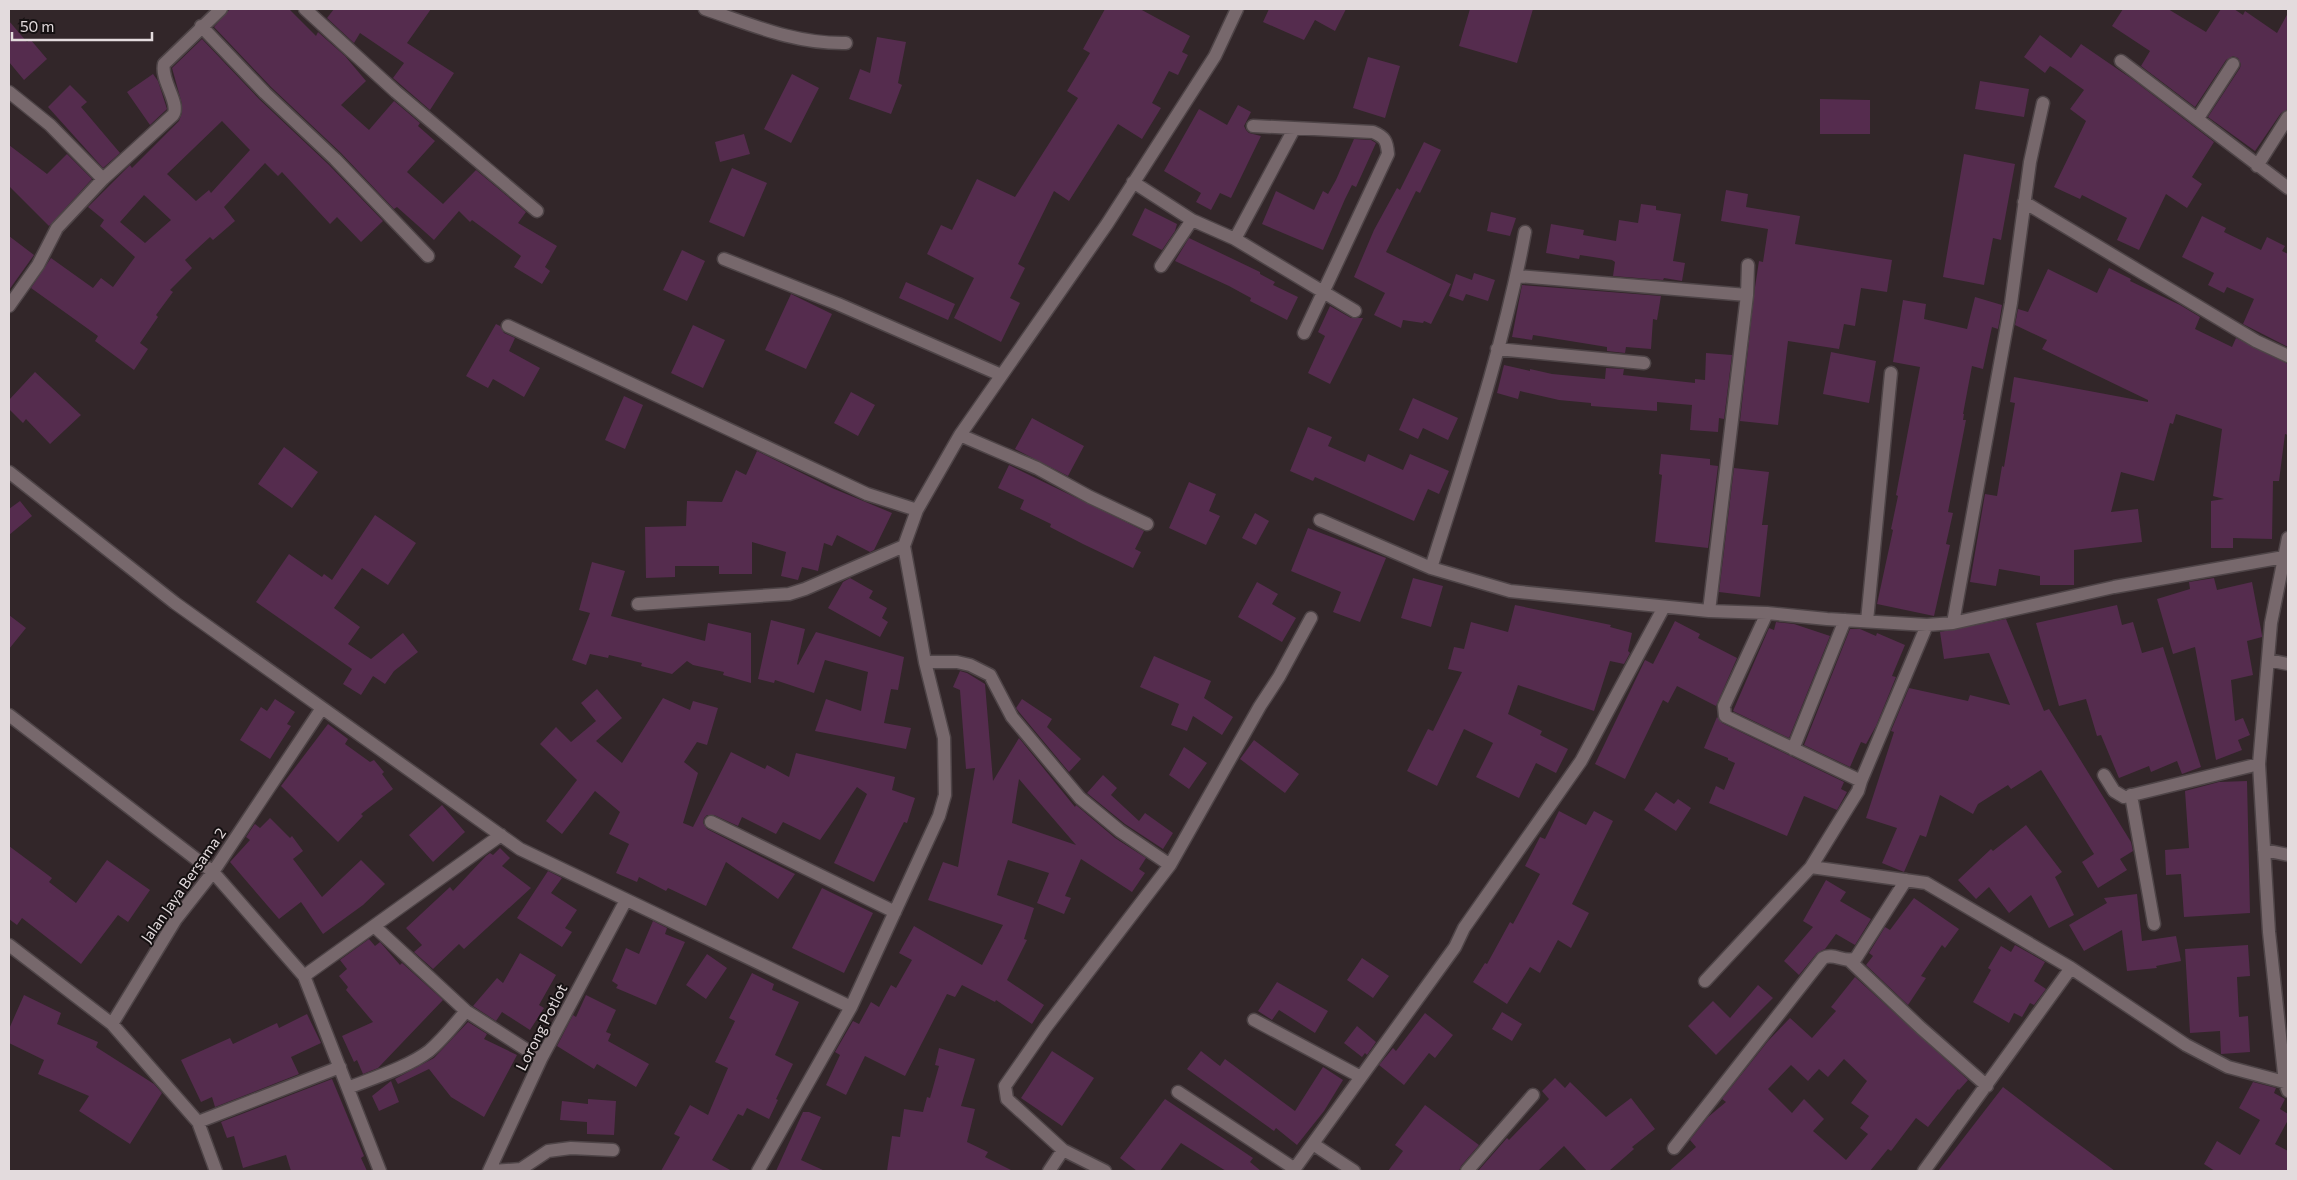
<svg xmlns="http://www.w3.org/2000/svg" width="2297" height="1180" viewBox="0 0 2297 1180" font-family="Commissioner,sans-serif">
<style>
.building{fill:#552c4e;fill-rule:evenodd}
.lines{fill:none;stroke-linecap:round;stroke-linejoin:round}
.minor-casing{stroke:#4e4447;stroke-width:15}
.minor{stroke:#77686c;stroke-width:12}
.labels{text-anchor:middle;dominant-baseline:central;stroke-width:4;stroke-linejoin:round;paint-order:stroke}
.street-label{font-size:15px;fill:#e3dbdd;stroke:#161112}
</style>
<rect width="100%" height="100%" fill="#322629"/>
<path class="building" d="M230 9H289L316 36 318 32 345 56 366 81 341 105 369 130 394 101 420 123 418 126 435 141 407 172 443 204 476 170 526 212 518 223 557 246 545 267 550 271 542 284 514 267 521 256 472 220 470 222 459 211 434 240 397 207 394 209 341 153 271 87 214 27Z
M334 9H431L407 43 454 73 430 110 393 78 404 63 360 33 354 43 327 18Z
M1105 9H1140L1190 36 1182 52 1188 55 1178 75 1169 71 1152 103 1161 108 1142 139 1118 124 1069 201 1054 191 1018 264 1025 268 1010 298 1020 303 1001 342 954 318 974 278 927 254 941 225 952 230 977 179 1015 197 1078 98 1067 91 1090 53 1083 49Z
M1269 9H1346L1335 31 1315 20 1304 40 1263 22Z
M1470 9H1533L1517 63 1459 46Z
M2123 9H2168L2206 32 2221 9H2234L2243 15 2245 11 2277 33 2288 13V109L2281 113 2255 151 2208 117 2240 68 2241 64 2238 58 2233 56 2226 60 2195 107 2141 66 2150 51 2112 26Z
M9 21 27 42 30 39 47 59 24 80 9 62Z
M2040 35 2071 58 2081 44 2132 79 2214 142 2192 177 2202 184 2187 208 2166 194 2139 250 2117 240 2127 218 2082 195 2080 199 2054 187 2086 121 2070 109 2084 90 2055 69 2050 66 2045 73 2024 57Z
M877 37 906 42 898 83 902 85 891 114 849 99 860 69 870 73Z
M202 39 259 99 329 165 383 221 361 242 337 217 330 224 282 172 278 176 265 163 224 207 235 221 213 240 210 237 185 260 192 268 170 290 173 292 156 315 158 317 140 343 148 349 134 370 95 341 98 336 31 288 51 258 93 288 101 278 113 287 135 257 100 226 104 220 88 207 130 165 132 168 179 121 182 113V104L172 68ZM222 121 250 150 211 193 209 190 196 201 167 174ZM144 195 171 220 145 243 120 222Z
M1368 57 1400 66 1385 118 1353 108Z
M153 74 158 81 167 109 150 125 127 92Z
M792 74 819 88 791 143 764 129Z
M1980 81 2029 89 2024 117 1975 109Z
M70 85 87 102 81 107 120 153 103 168 48 107Z
M1820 99 1870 100V134H1820Z
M1238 105 1251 112 1244 126 1246 130 1249 133 1261 136 1231 198 1220 193 1211 210 1196 202 1201 193 1164 171 1199 109 1227 125Z
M744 134 750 154 720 162 715 142Z
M1354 139 1371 140 1376 143 1356 187 1352 185 1345 199 1323 250 1262 224 1276 191 1314 210 1323 191 1328 194 1336 180Z
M1424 142 1441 150 1420 193 1416 191 1386 252 1451 284 1431 324 1424 321 1423 323 1403 320 1401 328 1374 315 1385 293 1354 277 1374 230 1397 188 1400 190Z
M9 145 47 174 67 154 92 179 49 226 9 186Z
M1964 154 2015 164 2001 240 1993 238 1984 285 1943 277Z
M732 168 767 183 744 237 709 222Z
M1726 190 1748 194 1746 207 1800 216 1795 244 1892 260 1887 292 1861 288 1855 326 1844 324 1839 349 1788 341 1778 425 1740 421 1755 287 1759 261 1763 262 1768 229 1721 221Z
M1641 204 1656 206V210L1681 214 1673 261 1685 263 1682 281 1664 278 1663 280 1613 276 1615 262 1612 260 1580 255 1579 259 1546 253 1551 224 1584 230 1583 235 1616 241 1619 220 1638 223Z
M1145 208 1177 224 1175 231 1162 250 1132 235Z
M1491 212 1516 218 1510 236 1487 231Z
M2202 216 2226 228 2224 232 2261 250 2267 237 2285 246 2282 251 2288 254V347L2243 324 2254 299 2227 287 2224 293 2208 285 2214 273 2182 257Z
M9 236 34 255 9 290Z
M1189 238 1260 272V274L1275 282 1273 285 1298 297 1287 320 1250 301 1251 298 1229 286 1175 261Z
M682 250 705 261 687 301 663 290Z
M2109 268 2131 279 2130 281 2180 305 2200 317 2195 329 2232 347 2236 338 2288 364V435L2285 434 2279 481H2273L2272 539 2233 538V548H2211V501L2224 499 2213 496 2222 429 2176 414 2173 424 2170 423 2154 481 2121 472 2111 512 2138 509 2142 542 2074 550V585H2040V576L1999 569 1996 586 1970 582 1985 494 1997 496 2002 466 2004 467 2015 403 2010 402 2014 377 2148 402V400L2042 349 2047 340 2015 325 2018 309 2028 312 2048 269 2097 293Z
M1474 273 1495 280 1488 301 1466 294 1463 301 1449 296 1456 274 1472 280Z
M906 282 955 304 948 320 899 298Z
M1522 285 1661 296 1657 320 1653 319 1651 349 1626 347 1625 353 1607 351V347L1533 335 1532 340 1512 337Z
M791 294 832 314 806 369 765 350Z
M1975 297 2002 305 1998 329 1992 327 1983 369 1972 366 1963 414H1964L1963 420H1966L1948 512 1953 513 1946 544 1950 545 1934 616 1877 604 1893 530 1891 529 1898 496 1896 495 1920 367 1893 362 1903 300 1926 304 1924 319 1967 329Z
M1330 306 1351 318H1363L1330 384 1308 373 1325 336 1318 332Z
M496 324 500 326 504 333 515 338 509 351 540 368 524 397 493 379 488 388 466 376Z
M693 325 725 340 703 388 671 373Z
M1831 352 1876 361 1869 403 1823 394Z
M1706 353 1732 355 1724 419 1719 418 1718 432 1690 430 1692 405 1657 402V411L1591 406V403L1559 400 1520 391 1518 399 1497 393 1504 365 1530 371V369L1552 374 1605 379 1606 368 1624 369 1623 375 1695 383V379L1705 380Z
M35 372 81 415 50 444 26 419 23 423 9 409V400Z
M851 392 875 405 858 436 834 423Z
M624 396 643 405 625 449 605 440Z
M1413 398 1458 418 1448 440 1423 428 1418 439 1399 430Z
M1032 418 1084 446 1068 476 1015 449Z
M1308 427 1332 437 1328 446 1365 462 1368 454 1403 470 1410 454 1449 471 1439 494 1428 489 1414 521 1315 477 1313 481 1290 471Z
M284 447 318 472 292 508 258 484Z
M757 451 832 488 892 513 874 550 870 552 837 535 832 546 824 543 818 571 802 567 798 580 781 576 786 552 752 542V574H719V566H675V577L646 578 645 527 686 526 687 501 722 502 736 470 746 475Z
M1661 454 1710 459V465L1718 466 1708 548 1655 542 1662 475 1659 474Z
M1009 465 1144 531 1135 549 1141 552 1133 568 1083 544 1050 527 1051 524 1020 509 1024 500 998 488Z
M1734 468 1769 472 1762 525H1768L1760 597 1719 592Z
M1189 482 1216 494 1209 511 1220 516 1206 545 1169 528Z
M20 501 32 516 9 535V509Z
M1255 513 1269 521 1256 545 1242 538Z
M375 515 416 543 388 585 362 568 334 608 360 627 348 644 371 659 403 633 418 652 394 671 385 684 373 676 361 695 343 684 352 669 256 602 289 554 322 577 324 574 332 580Z
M1308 528 1386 558 1360 622 1333 612 1341 592 1291 571Z
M592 562 625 571 611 616 705 641 708 623 751 633V683L723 675 724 672 693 665 687 661 672 674 641 666 642 663 609 655 608 658 590 654 586 665 572 660 590 613 579 610Z
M850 578 873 591 869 598 887 608 882 618 888 622 880 637 828 608 843 582Z
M1413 578 1443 586 1431 627 1401 618Z
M2214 578 2217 590 2252 582 2262 635V637L2247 641 2253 675 2231 680 2235 721 2243 718 2250 735 2238 740 2242 750 2216 760 2195 647 2173 654 2157 599 2190 589 2189 582Z
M1257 582 1278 594 1272 604 1296 618 1282 642 1238 617Z
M1515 605 1611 625 1610 627 1632 633 1628 651 1630 653 1624 664 1610 661 1594 711 1518 685 1508 714 1542 731 1540 735 1568 749 1556 773 1536 763 1519 798 1476 777 1493 743 1464 729 1437 786 1407 771 1428 729 1433 731 1462 672 1448 669 1454 647 1464 649 1471 622 1508 632Z
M2117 605 2122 625 2133 622 2142 653 2163 647 2201 767 2182 774 2177 761 2151 772 2149 766 2119 778 2101 735 2097 736 2086 699 2059 706 2036 623Z
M9 615 26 628 9 649Z
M2006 619 2044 711 2049 709 2131 842 2133 851 2120 859 2127 870 2098 888 2082 862 2094 854 2041 770 2011 789 2008 785 1978 804 1973 814 1940 795 1926 837 1920 835 1904 872 1882 863 1897 828 1866 818 1894 732 1891 731 1909 688 1968 701 1970 695 2010 705 1989 653 1944 659 1940 632Z
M771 620 805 629 797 664 798 665 816 632 904 657 898 690 891 689 884 723 911 728 906 749 815 731 826 699 861 711 868 672 825 660 814 693 775 680 774 683 758 679Z
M1675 621 1700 634 1698 638 1737 658 1716 706 1677 686 1668 703 1663 700 1625 779 1595 764 1645 660 1653 664Z
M1776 622 1794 624 1830 636 1789 738 1733 711 1769 628 1774 630Z
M1850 629H1860L1876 636 1877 633 1905 645 1892 676 1896 677 1876 726 1866 744 1861 742 1850 767 1804 745Z
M1154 656 1211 681 1204 698 1233 717 1222 735 1193 716 1187 731 1171 725 1179 704 1140 687Z
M960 671 967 673 985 684 993 781 1019 738 1075 807 1076 805 1115 838 1146 858 1139 869 1145 873 1132 892 1081 859 1065 896 1071 898 1064 914 1037 903 1049 873 1008 860 997 895 1034 908 1024 939 1027 940 1007 980 1044 1005 1032 1024 996 1000 995 1002 962 985 955 997 947 994 905 1076 865 1056 846 1095 826 1085 840 1055 835 1052 853 1021 859 1024 871 1002 879 1007 891 985 896 988 912 960 899 953 914 926 982 965 1003 925 928 900 943 862 958 867 975 768 966 769 960 690 953 687ZM1019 779 1076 845 1012 823Z
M597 689 622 718 596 741 622 763 663 698 690 710 693 701 718 708 707 745 697 742 684 762 698 773 683 823 693 827 731 752 765 769 767 765 789 777 796 753 895 777 892 790 915 798 907 823 904 822 874 882 834 863 867 794 857 787 820 840 783 822 776 834 742 817 738 826 714 815H707L704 818 703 823 707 829 795 874 778 899 726 862 706 906 668 888 666 891 639 877 637 882 616 873 629 844 609 834 620 812 595 791 562 834 546 821 577 780 540 744 556 727 571 742 596 721 581 703Z
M275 699 295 712 287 724 291 726 270 759 240 740 261 707 267 711Z
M1022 699 1052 719 1047 727 1081 759 1069 772 1019 712 1016 708Z
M1717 717 1722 723 1844 782 1841 789 1847 792 1837 810 1804 796 1787 836 1709 803 1716 786 1724 790 1735 763 1728 760V758L1704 748Z
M328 724 348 739 345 744 370 762 374 760 384 772 382 774 393 789 361 814 363 816 338 842 281 786Z
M1254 740 1299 774 1285 793 1240 759Z
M1184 747 1207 763 1189 789 1169 775Z
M1103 775 1117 788 1111 795 1139 821 1145 813 1173 833 1163 849 1125 824 1087 793Z
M2247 781 2250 913 2184 917 2181 874 2166 875 2165 850 2189 848 2185 791 2219 782Z
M1656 792 1674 804 1678 799 1691 808 1676 831 1644 810Z
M442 805 465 832 433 862 409 835Z
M1559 811 1586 825 1594 811 1613 821 1572 904 1589 913 1571 948 1558 940 1540 973 1530 967 1507 1004 1473 982 1485 963 1487 964 1510 922 1513 924 1540 874 1525 866 1540 837 1545 839Z
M270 818 290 838 292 836 303 851 293 859 322 897 361 860 385 884 363 905 323 934 301 902 279 919 230 862 250 840 246 837 254 825 255 824 260 828Z
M2026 825 2062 872 2055 877 2074 915 2049 928 2031 895 2009 913 1989 887 1976 899 1958 880 1991 849 1993 851Z
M9 846 52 878 49 882 76 903 107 860 150 890 128 922 118 915 81 964 22 918 17 925 9 919Z
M500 848 510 858 502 866 531 888 464 949 459 944 433 969 414 952 422 945 406 928 450 887 453 891 486 856 490 853 493 855Z
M548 871 562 878 551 893 577 910 565 928 572 932 562 947 517 918Z
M1826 880 1846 892 1840 901 1871 919 1855 945 1836 934 1825 949 1817 953 1799 975 1784 961 1813 927 1803 921Z
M822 888 873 913 844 973 792 948Z
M2137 894 2142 941 2176 936 2181 961 2156 966 2157 968 2127 971 2122 930 2084 951 2069 925 2107 903 2104 898Z
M1914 898 1959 929 1945 948 1942 945 1921 976 1926 978 1908 1005 1866 965 1873 956 1869 953 1885 927 1890 930Z
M653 921 667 928 665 934 685 942 656 1005 616 988 618 985 612 981 626 948 639 954Z
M369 939 375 946 380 942 400 965 402 963 443 1000 378 1068 363 1074 357 1060 354 1062 342 1036 373 1022 346 990 348 987 339 976 347 969 340 960Z
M2015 945 2045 962 2034 981 2046 989 2034 1005 2030 1003 2022 1017 2014 1013 2009 1023 1973 1002 1991 970 1988 968 2001 946 2011 952Z
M2248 945 2250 976 2237 977 2239 1017 2248 1016 2250 1052 2221 1054 2220 1031 2190 1033 2185 949Z
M520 953 556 975 539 1005 544 1008 530 1030 502 1012 496 1021 473 1006 497 978 503 983Z
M707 954 727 968 706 999 686 985Z
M1362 958 1389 976 1373 998 1347 980Z
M752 973 774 984 772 990 799 1002 775 1055 793 1064 776 1099 778 1100 769 1119 747 1108 743 1116 738 1114 712 1160 732 1171H661L680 1137 674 1134 690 1105 708 1115 728 1068 715 1062 735 1021 729 1018Z
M1855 977 1968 1080 1959 1090 1958 1089 1928 1127 1916 1118 1891 1151 1888 1149 1870 1171H1669L1696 1147 1690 1140 1708 1117 1726 1102 1722 1099 1768 1041 1790 1018 1812 1038 1836 1011 1831 1007ZM1844 1059 1867 1081 1851 1103 1869 1116 1860 1128 1868 1134 1846 1160 1813 1131 1824 1119 1804 1099 1792 1113 1768 1089 1791 1065 1808 1081 1819 1069 1828 1077Z
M1277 982 1328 1011 1315 1033 1279 1010 1272 1020 1258 1011Z
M1758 985 1773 998 1716 1055 1688 1026 1713 1001 1730 1018Z
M24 995 61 1013 57 1024 98 1042 96 1047 154 1084 162 1093 130 1144 79 1111 89 1096 38 1074 44 1060 9 1043V1029Z
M586 995 616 1010 606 1032 611 1034 608 1041 649 1064 636 1087 597 1064 594 1069 557 1046 573 1015 576 1017Z
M1502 1012 1522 1024 1512 1041 1492 1029Z
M1425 1013 1453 1035 1435 1058 1429 1053 1404 1085 1379 1065 1393 1048 1396 1051Z
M307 1014 321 1043 291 1057 299 1074 215 1107 212 1097 201 1102 181 1060 230 1038 233 1044 277 1023 279 1028Z
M468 1022 487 1034 484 1039 517 1055 484 1117 451 1097 429 1069 398 1084 395 1079 434 1058Z
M1357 1026 1376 1042 1367 1055 1365 1053 1362 1057 1344 1043Z
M939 1048 975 1059 961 1106 975 1109 967 1142 988 1152 985 1157 1013 1171H887L892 1136 900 1137 904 1109 923 1112 927 1097 930 1098 939 1066 935 1065Z
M1052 1051 1094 1078 1062 1126 1021 1098Z
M1201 1051 1220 1066 1225 1059 1295 1111 1323 1067 1343 1080 1324 1111 1297 1145 1276 1128 1274 1131 1187 1069Z
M1555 1078 1565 1088 1570 1082 1606 1117 1631 1098 1655 1129 1632 1147 1634 1149 1609 1171H1587L1564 1146 1538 1171H1478L1507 1138 1509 1140 1549 1099 1542 1091Z
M332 1079 364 1156 361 1158 367 1171H291L286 1155 243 1168 234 1136 227 1138 221 1122Z
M391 1081 399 1102 379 1111 372 1096Z
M2253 1082 2276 1088 2274 1093 2285 1099 2280 1109 2288 1114V1120L2275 1144 2288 1151V1171H2215L2204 1164 2217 1141 2240 1155 2260 1120 2239 1108Z
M2003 1087 2046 1120 2115 1171H1938Z
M588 1099 616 1101 614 1135 587 1134V1122L560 1120 562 1101 588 1104Z
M1165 1099 1253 1158 1250 1162 1261 1171H1226L1181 1143 1160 1171H1137L1120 1158Z
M1425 1105 1479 1145 1461 1166 1459 1171H1388L1403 1151 1395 1145Z
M803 1112H809L821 1117 801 1160 825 1171H776Z"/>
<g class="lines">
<defs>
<path id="minor" d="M305 9 396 92 537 211
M705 9C752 25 795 44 846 43
M201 26 265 93 335 159 428 256
M2121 61 2288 188
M9 92 50 125 103 179
M2198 118 2233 64
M1253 126 1373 132C1385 137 1387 141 1388 154L1304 333
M2257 166 2288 117
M1133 182 1192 220 1235 239 1355 311
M2024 202 2256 341 2288 356
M1235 239 1294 129
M724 259 838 304 1001 375
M1161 266 1192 220
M1517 276 1747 295
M9 306 38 265 57 228 103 179 173 115C181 104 160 80 164 64L221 9
M508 326 867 494 917 510
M1497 349 1644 363
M960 435 1037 468 1090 497 1147 524
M9 472 175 603 520 849 851 1007
M1320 520 1431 568 1510 591 1709 611 1767 613 1827 619 1927 625 1953 623 2114 587 2284 557
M2288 538 2271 623 2259 764 2269 932 2285 1083 2288 1091
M1431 568C1466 457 1504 346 1525 232
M638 604 789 594 805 589 904 546
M1709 611 1747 295 1748 265
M1767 613 1724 706 1725 716 1861 781 1927 625
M1867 621 1891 373
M1953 623 2011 303 2030 162 2043 103
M2268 660 2288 664
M925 662H957L970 665 990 675 1012 717 1080 798 1120 831 1170 865
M9 715 213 872 304 976 380 1171
M1793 749 1845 620
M2104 775 2114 791 2124 797 2259 764
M1861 781 1858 791 1811 867 1926 883 2071 968
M2131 795 2154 924
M711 822 895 912
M2264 850 2288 855
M374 926 466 1011 541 1059
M9 945 112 1024 198 1122 216 1171
M1850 961 1921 1028 1987 1086
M304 976 501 835
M1705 981 1811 867
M1254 1020 1361 1077
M112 1024 176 919 213 872 322 708
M348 1088C373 1078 408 1067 429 1051 443 1039 454 1025 466 1011
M1178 1092 1295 1169
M198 1122 340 1067
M1313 1144 1354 1171
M1674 1148 1823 958C1834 952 1845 964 1856 958L1906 880
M1063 1150 1007 1099 1005 1086 1046 1027 1170 865 1260 706 1279 677 1311 618
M489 1171 541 1059 626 900
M492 1171 521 1169 548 1151 571 1148 613 1150
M758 1171 851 1007 939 816 945 795 944 738 925 662 904 546 917 510 960 435 1107 224 1215 56 1237 9
M1049 1171 1063 1150 1105 1171
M1293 1171 1455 947 1464 928 1581 761 1664 607
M1467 1171 1533 1095
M1924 1171 2071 968 2186 1045 2228 1067 2288 1083"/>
</defs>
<use href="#minor" class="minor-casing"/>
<use href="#minor" class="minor"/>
</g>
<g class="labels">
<g class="street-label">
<text transform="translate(183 885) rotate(-55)">Jalan Jaya Bersama 2</text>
<text transform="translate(541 1027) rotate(-63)">Lorong Potlot</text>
</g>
</g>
<rect width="2297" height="1180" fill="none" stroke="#e3dbdd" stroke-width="20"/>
<path d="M12 32v8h140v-8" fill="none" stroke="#e3dbdd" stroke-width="2.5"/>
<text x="20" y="32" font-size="15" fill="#e3dbdd" stroke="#161112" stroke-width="4" paint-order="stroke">50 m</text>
</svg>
